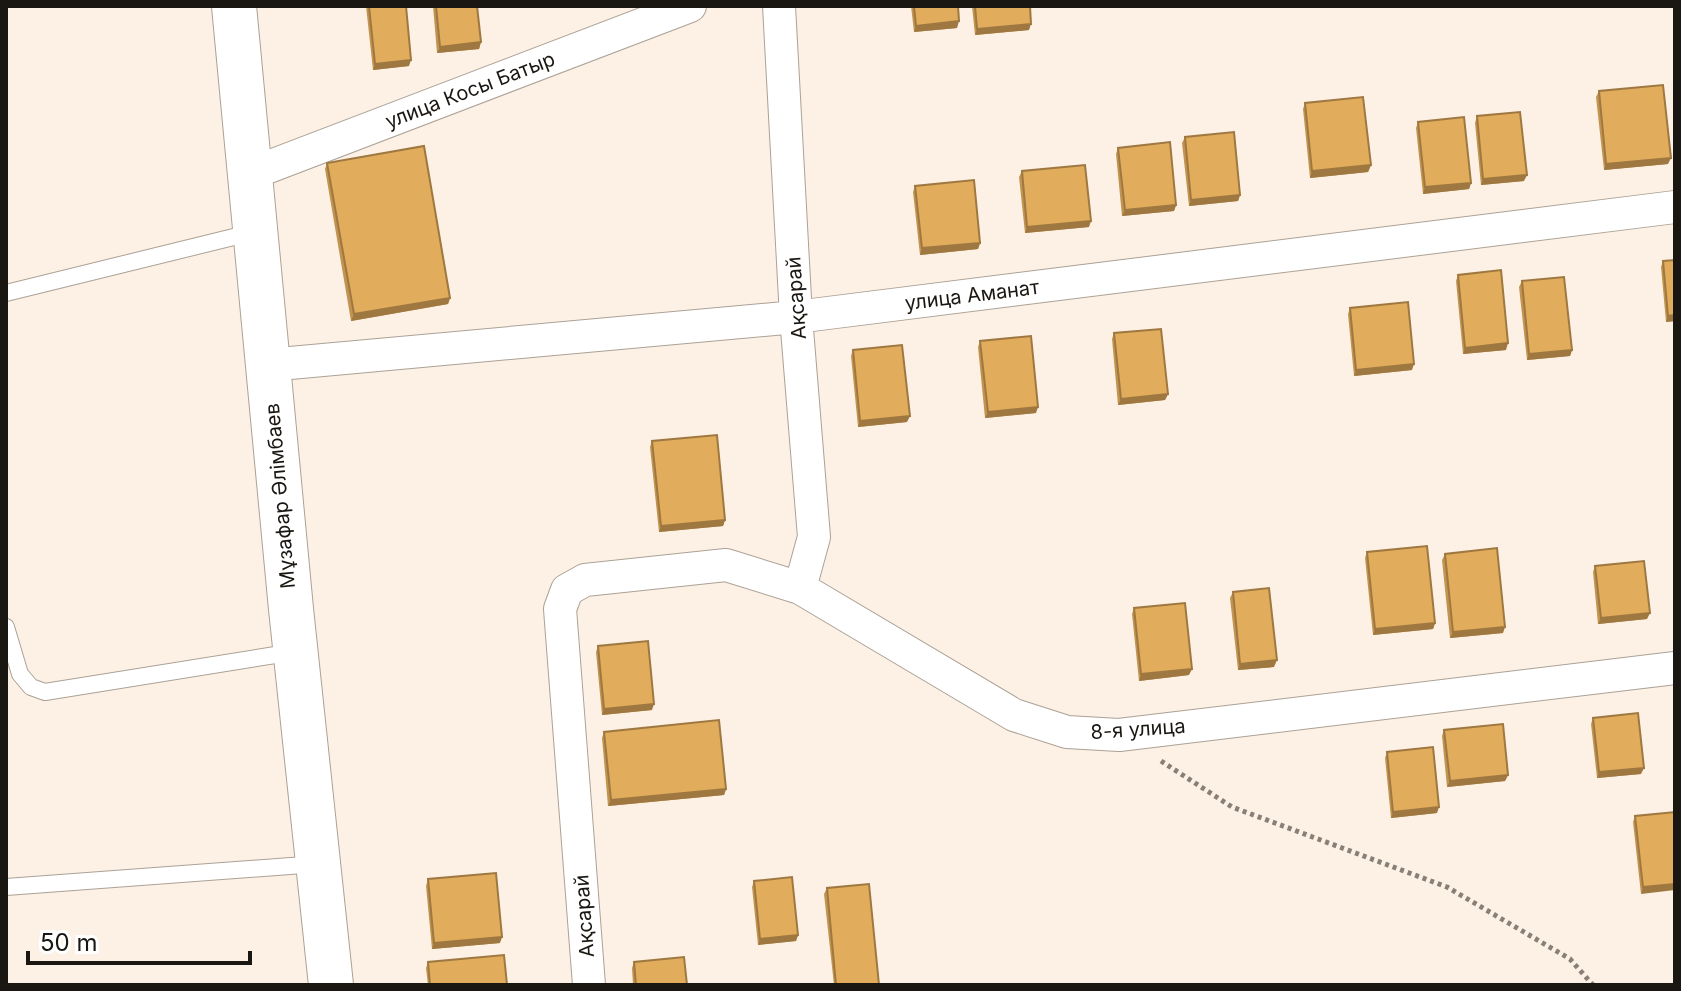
<svg xmlns="http://www.w3.org/2000/svg" width="1681" height="991" viewBox="0 0 1681 991" font-family="Inter,sans-serif">
<style>
.lines{fill:none;stroke-linecap:round;stroke-linejoin:round}
.lane-casing{stroke:#aca196;stroke-width:18}
.street-casing{stroke:#aca196;stroke-width:34}
.secondary-casing{stroke:#aca196;stroke-width:46}
.path{stroke:#888078;stroke-width:5;stroke-dasharray:4 4;stroke-linecap:butt}
.lane{stroke:#fff;stroke-width:16}
.street{stroke:#fff;stroke-width:32}
.secondary{stroke:#fff;stroke-width:44}
.wall{fill:#c2944f}
.shaded-wall{fill:#9e7840}
.building{fill:#e1ac5c;stroke:#9e7840;stroke-width:2}
.labels{text-anchor:middle;dominant-baseline:central;stroke-width:7;stroke-linejoin:round;paint-order:stroke}
.street-label{font-size:20px;fill:#1a1612;stroke:#fff}
</style>
<rect width="100%" height="100%" fill="#fcf1e4"/>
<g class="lines">
<defs>
<path id="lane" d="M6 293 254 232
M6 627 20 674 31 687 45 692 294 652
M6 887 317 864"/>
<path id="street" d="M779 6 796 317 814 537 800 588
M250 174 690 6
M268 365 796 317 1675 207
M589 985 560 609 567 590 585 580 726 565 800 588 1014 715 1067 732 1119 735 1675 668"/>
<path id="secondary" d="M234 6 291 609 331 985"/>
</defs>
<use href="#lane" class="lane-casing"/>
<use href="#street" class="street-casing"/>
<use href="#secondary" class="secondary-casing"/>
<path class="path" d="M1161 761 1232 807 1447 887 1570 959 1593 985"/>
<use href="#lane" class="lane"/>
<use href="#street" class="street"/>
<use href="#secondary" class="secondary"/>
</g>
<path class="wall" d="M366 6H406L409 66 373 70Z
M433 6H477L481 42 479 49 437 53Z
M911 6H958L957 28 914 32Z
M972 6H1030L1029 30 975 35Z
M1599 91 1668 164 1604 170 1596 97Z
M1305 103 1371 165 1368 172 1310 178 1303 109Z
M1477 116 1524 181 1481 185 1475 123Z
M1418 122 1471 183 1469 189 1423 194 1416 128Z
M1185 137 1240 195 1238 201 1189 206 1182 143Z
M1118 148 1176 205 1174 211 1122 216 1116 154Z
M327 163 450 298 448 304 351 321 325 169Z
M1022 171 1089 227 1025 233 1019 177Z
M915 186 980 243 978 249 920 255 913 192Z
M1663 261 1675 321 1666 322 1661 267Z
M1458 275 1506 350 1463 354 1456 281Z
M1522 281 1572 350 1570 356 1527 360 1519 287Z
M1350 308 1412 370 1354 376 1348 314Z
M1114 333 1168 394 1165 400 1118 405 1112 339Z
M980 341 1036 413 985 418 978 347Z
M853 350 907 422 858 427 851 356Z
M652 441 725 520 723 526 659 532 650 447Z
M1367 552 1435 623 1433 629 1373 635 1365 558Z
M1445 554 1503 633 1450 638 1442 560Z
M1595 566 1647 619 1598 624 1593 572Z
M1233 592 1274 667 1238 670 1230 598Z
M1134 608 1189 675 1139 681 1132 614Z
M598 646 652 710 602 715 596 652Z
M1593 718 1641 774 1597 778 1591 724Z
M1444 730 1508 775 1505 781 1447 787 1442 736Z
M604 732 726 789 724 795 608 806 602 738Z
M1387 752 1437 813 1391 818 1385 758Z
M1675 812 1641 894 1633 822 1635 816Z
M428 879 500 943 432 949 426 886Z
M754 881 798 935 796 941 758 945 752 887Z
M827 888 879 985H834L824 894Z
M428 962 507 985H428L426 968Z
M634 962 687 985H633L632 968Z"/>
<path class="shaded-wall" d="M959 21 957 28 914 32 916 26Z
M1031 24 1029 30 975 35 977 29Z
M481 42 479 49 437 53 440 47Z
M411 60 409 66 373 70 375 64Z
M1671 158 1668 164 1604 170 1606 164Z
M1371 165 1368 172 1310 178 1312 171Z
M1527 175 1524 181 1481 185 1483 179Z
M1471 183 1469 189 1423 194 1425 187Z
M1240 195 1238 201 1189 206 1191 200Z
M1176 205 1174 211 1122 216 1125 210Z
M1091 221 1089 227 1025 233 1027 227Z
M980 243 978 249 920 255 922 248Z
M450 298 448 304 351 321 354 314Z
M1675 315V321L1666 322 1668 316Z
M1508 343 1506 350 1463 354 1465 348Z
M1572 350 1570 356 1527 360 1529 354Z
M1414 364 1412 370 1354 376 1356 370Z
M1168 394 1165 400 1118 405 1121 399Z
M1038 407 1036 413 985 418 988 412Z
M910 416 907 422 858 427 860 421Z
M725 520 723 526 659 532 661 526Z
M1650 613 1647 619 1598 624 1601 618Z
M1435 623 1433 629 1373 635 1375 629Z
M1505 627 1503 633 1450 638 1453 632Z
M1277 660 1274 667 1238 670 1240 664Z
M1192 669 1189 675 1139 681 1141 674Z
M654 704 652 710 602 715 604 709Z
M1644 768 1641 774 1597 778 1599 772Z
M1508 775 1505 781 1447 787 1450 781Z
M726 789 724 795 608 806 611 800Z
M1439 807 1437 813 1391 818 1393 812Z
M1675 884V890L1641 894 1643 887Z
M798 935 796 941 758 945 760 939Z
M502 937 500 943 432 949 434 943Z"/>
<path class="building" d="M369 6H406L411 60 375 64Z
M436 6H477L481 42 440 47Z
M914 6H958L959 21 916 26Z
M975 6H1030L1031 24 977 29Z
M1663 85 1671 158 1606 164 1599 91Z
M1363 97 1371 165 1312 171 1305 103Z
M1520 112 1527 175 1483 179 1477 116Z
M1464 117 1471 183 1425 187 1418 122Z
M1234 132 1240 195 1191 200 1185 137Z
M1170 142 1176 205 1125 210 1118 148Z
M424 146 450 298 354 314 327 163Z
M1085 165 1091 221 1027 227 1022 171Z
M974 180 980 243 922 248 915 186Z
M1675 260V315L1668 316 1663 261Z
M1501 270 1508 343 1465 348 1458 275Z
M1564 277 1572 350 1529 354 1522 281Z
M1408 302 1414 364 1356 370 1350 308Z
M1161 329 1168 394 1121 399 1114 333Z
M1031 336 1038 407 988 412 980 341Z
M902 345 910 416 860 421 853 350Z
M717 435 725 520 661 526 652 441Z
M1427 546 1435 623 1375 629 1367 552Z
M1497 548 1505 627 1453 632 1445 554Z
M1644 561 1650 613 1601 618 1595 566Z
M1269 588 1277 660 1240 664 1233 592Z
M1185 603 1192 669 1141 674 1134 608Z
M648 641 654 704 604 709 598 646Z
M1638 713 1644 768 1599 772 1593 718Z
M719 720 726 789 611 800 604 732Z
M1503 724 1508 775 1450 781 1444 730Z
M1433 747 1439 807 1393 812 1387 752Z
M1675 812V884L1643 887 1635 816Z
M496 873 502 937 434 943 428 879Z
M792 877 798 935 760 939 754 881Z
M869 884 879 985H836L827 888Z
M504 955 507 985H430L428 962Z
M684 957 687 985H636L634 962Z"/>
<g class="labels">
<g class="street-label">
<text transform="translate(470 90) rotate(-21)">улица Косы Батыр</text>
<text transform="translate(972 295) rotate(-7)">улица Аманат</text>
<text transform="translate(796 298) rotate(-94)">Ақсарай</text>
<text transform="translate(280 496) rotate(-95)">Мұзафар Әлімбаев</text>
<text transform="translate(1138 729) rotate(-4)">8-я улица</text>
<text transform="translate(584 916) rotate(-94)">Ақсарай</text>
</g>
</g>
<rect width="1681" height="991" fill="none" stroke="#1a1612" stroke-width="16"/>
<path d="M28 951v12h222v-12" fill="none" stroke="#1a1612" stroke-width="4"/>
<text x="40" y="951" font-size="24" fill="#1a1612" stroke="#ffffff" stroke-width="6" paint-order="stroke">50 m</text>
</svg>
